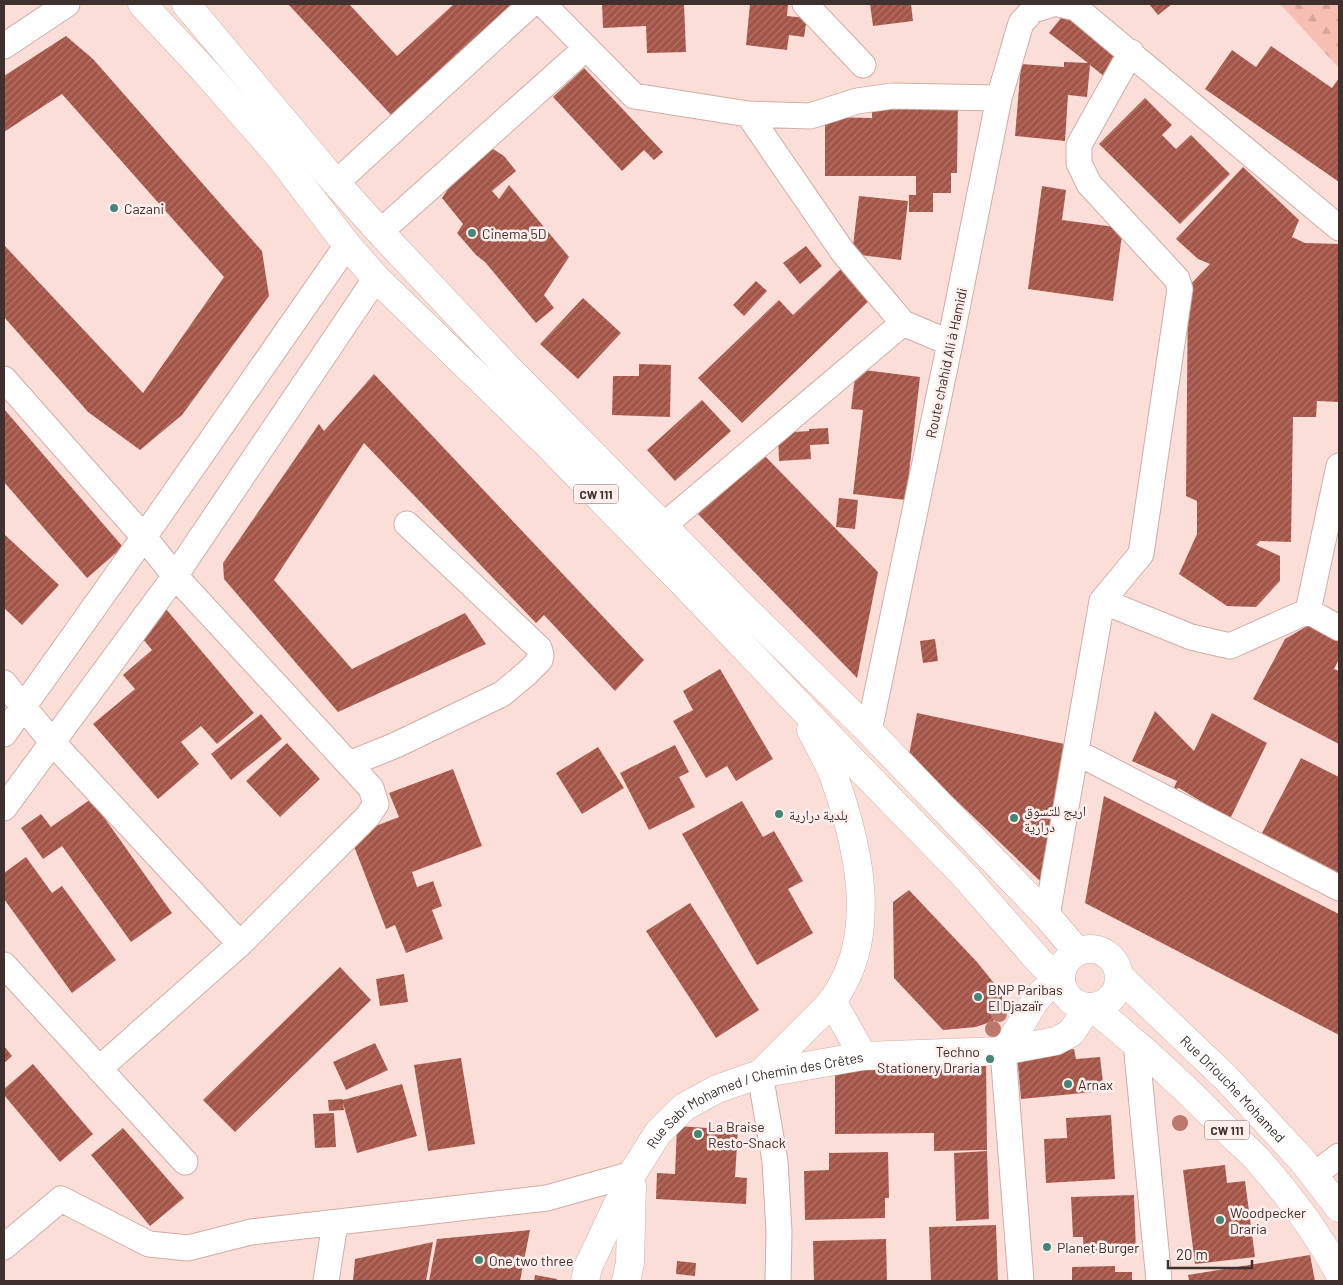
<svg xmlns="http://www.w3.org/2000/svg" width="1343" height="1285" viewBox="0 0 1343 1285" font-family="Barlow,'Noto Naskh Arabic',sans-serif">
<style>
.forest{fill:url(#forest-firs)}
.building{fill:url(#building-hatch)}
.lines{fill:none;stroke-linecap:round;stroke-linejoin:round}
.minor-casing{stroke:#d0ada6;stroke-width:27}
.secondary-casing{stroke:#d0ada6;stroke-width:29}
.primary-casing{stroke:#d0ada6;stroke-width:29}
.minor{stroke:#fff;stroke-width:25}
.secondary{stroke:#fff;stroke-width:28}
.primary{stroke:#fff;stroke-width:28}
.tree{fill:#bd786e}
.poi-dot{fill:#438678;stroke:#ffefec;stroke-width:2}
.labels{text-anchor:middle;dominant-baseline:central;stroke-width:5;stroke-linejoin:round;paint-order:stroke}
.shield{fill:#ffefec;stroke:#786967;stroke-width:1}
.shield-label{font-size:12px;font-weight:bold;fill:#3e302e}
.poi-label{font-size:14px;fill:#3e302e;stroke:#ffefec;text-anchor:start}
.street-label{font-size:14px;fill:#3e302e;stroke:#ffefec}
</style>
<defs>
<pattern id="forest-firs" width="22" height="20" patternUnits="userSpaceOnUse" patternTransform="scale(1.25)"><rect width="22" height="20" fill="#f7bfb4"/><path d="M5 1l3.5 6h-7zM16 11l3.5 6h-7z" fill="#d5a49b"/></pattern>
<pattern id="building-hatch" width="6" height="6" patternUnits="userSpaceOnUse" patternTransform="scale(1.25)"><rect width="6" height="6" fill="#a55547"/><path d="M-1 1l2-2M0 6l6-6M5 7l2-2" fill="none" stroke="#af756b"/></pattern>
</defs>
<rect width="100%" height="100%" fill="#fcded9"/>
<path class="forest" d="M1280 4H1339V68Z"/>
<path class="building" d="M288 4H349L397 56 454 4H515L392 116Z
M602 4H684L686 52 647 53 646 26 603 28Z
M750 4H788L787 16 807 18 804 37 789 35 787 50 746 45Z
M870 4H911L913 21 873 26Z
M1149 4H1172L1158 15Z
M1068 9 1124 53 1105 77 1090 65 1087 97 1068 95 1065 141 1015 136 1021 64 1064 67V62L1088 63 1049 33Z
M66 36 93 59 262 251 269 296 182 415 140 450 88 412 4 317V245L143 393 224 277 62 94 4 132V76Z
M1271 46 1332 88 1339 78V182L1205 89 1232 50 1256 67Z
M584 68 663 152 654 160 644 150 622 171 553 97Z
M1145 98 1172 125 1162 135 1176 149 1191 135 1230 174 1180 224 1099 144Z
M872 101H958L957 173H951V193H933V212H909V195H916V176H825V117L872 118Z
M493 149 504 156 516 171 492 191 499 199 509 185 569 257 544 295 554 308 536 323 485 262 476 255 457 233 463 224 442 198 454 180Z
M1243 167 1299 220 1292 237 1305 243 1339 244V402L1317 401 1316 417H1293L1291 542 1260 541 1256 545 1280 556V581L1256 607 1227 606 1179 574 1197 534V501L1186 496 1188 287 1210 264 1198 259 1176 239Z
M1042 186 1066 190 1062 220 1123 228 1113 301 1028 289Z
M859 196 908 201 901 260 852 254Z
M806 246 822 266 800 284 783 263Z
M844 266 874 296 742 423 698 378 779 300 793 315Z
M756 281 767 291 744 316 733 305Z
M583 298 621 333 578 379 540 344Z
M639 364 671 365 670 417 612 415 613 376H639Z
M856 369 920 377 906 500 853 494 863 410 851 409Z
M374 374 644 660 615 691 544 615 536 623 364 443 274 580 352 669 465 613 486 644 338 712 224 579 223 563 319 424 324 431Z
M702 400 731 431 675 481 647 450Z
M4 409 123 547 87 578 4 482Z
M828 428 829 444 810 445 811 459 779 461 778 433 809 431V429Z
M762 453 878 572 857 678 698 514Z
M839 498 858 500 855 529 836 527Z
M4 534 59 585 22 625 4 608Z
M166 609 254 713 217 744 201 726 181 742 199 764 158 799 93 724 135 689 123 675 152 650 138 633Z
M1316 621 1339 633V659L1334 669 1339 671V744L1253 699 1285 639Z
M935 639 938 661 923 663 920 641Z
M720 669 773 759 736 781 727 766 706 778 673 721 693 710 683 691Z
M1155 711 1194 751 1212 713 1267 743 1230 819 1179 788 1173 790 1177 781 1132 761Z
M917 713 1069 745 1040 881 909 755Z
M261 714 282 739 231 780 211 754Z
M287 743 320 779 280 817 246 781Z
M675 745 689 772 679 777 695 807 649 830 620 773Z
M598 747 624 788 582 814 556 773Z
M1301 758 1339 777V873L1262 833Z
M453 769 482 846 412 872 417 887 433 881 442 906 432 910 443 939 406 953 395 925 386 929 350 836 399 817 389 793Z
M1104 796 1339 914V1035L1085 903Z
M91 799 172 913 131 942 62 846 43 859 21 828 41 814 51 827Z
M742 801 763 837 774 831 803 881 788 889 813 933 757 965 682 834Z
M26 857 52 893 62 886 116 960 72 993 4 899V873Z
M909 890 977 962 1002 993V1007L993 1021 976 1027 943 1030 894 978 893 902Z
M690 903 759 1010 716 1038 646 931Z
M340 967 371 1000 235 1132 203 1100Z
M404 974 408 1002 380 1006 376 979Z
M375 1043 388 1070 346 1090 333 1062Z
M4 1046 12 1056 4 1063Z
M1074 1049 1076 1059 1100 1057 1104 1091 1021 1099 1017 1054Z
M986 1055 987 1150 934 1151V1133L835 1134V1067Z
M461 1058 475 1144 428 1151 414 1065Z
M33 1064 93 1134 60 1162 4 1095V1089Z
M402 1084 417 1136 357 1153 343 1103 344 1110 329 1111 328 1100 342 1099 343 1100Z
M334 1113 336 1147 315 1148 313 1114Z
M1111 1115 1115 1179 1046 1183 1044 1139 1067 1138 1066 1118Z
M677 1126 738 1130 735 1177 747 1178 746 1204 656 1199 657 1173 675 1174Z
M123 1128 184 1198 150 1226 91 1155Z
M987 1151 989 1219 956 1221 954 1153Z
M888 1152 889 1198H885V1218L805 1220 804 1171 829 1170V1153Z
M1225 1165 1227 1183 1245 1181 1255 1257 1195 1264 1183 1170Z
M1134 1195 1136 1253 1084 1255 1083 1237H1073L1071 1197Z
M996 1225 998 1281H931L929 1227Z
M530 1230 520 1281H429L437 1239Z
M886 1239 887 1281H814L813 1241Z
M433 1242 426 1281H353L355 1259Z
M1310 1255 1315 1281H1189L1188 1275Z
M677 1261 696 1263 695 1276 676 1274Z
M1115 1266V1272H1132V1281H1072V1267Z
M535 1275 557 1279 556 1281H534Z"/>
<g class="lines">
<defs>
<path id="minor" d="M543 4 634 96 748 114 810 116 857 101 893 96 999 98 950 343 869 731
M805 4 863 65
M1059 4 1076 8 1339 228
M4 46 67 4
M999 98 1021 23 1033 10 1053 4
M748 114 843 252 903 323
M336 183 531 4
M380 232 586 48
M4 379 144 537 175 576 371 788 376 804 368 816 240 944 99 1069
M1339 466 1308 611 1339 628
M663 526 903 323 950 343
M1102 601 1191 637 1230 646 1308 611
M4 683 53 743 240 944
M4 734 144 537 347 245
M1076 752 1339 888
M349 764 396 745 502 694 527 673 540 660 541 655 539 648 407 524
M4 808 175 576 376 278
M1047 916 1102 601 1141 554 1180 289 1177 279 1089 184 1079 163V145L1131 52
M4 965 185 1162
M1136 1043 1159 1281
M1003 1051 1021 1281
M760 1074 775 1161 779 1232 778 1281
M1314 1175 1339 1156
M4 1247 61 1199 149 1244 188 1248 251 1232 547 1198 632 1174
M326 1281 335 1223"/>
<g id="secondary">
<path d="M832 1001 863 1056"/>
<path d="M1003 1051C1008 1044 1013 1038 1017 1031 1032 1007 1034 994 1061 979"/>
<path id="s1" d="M585 1281 588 1267 632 1174 658 1133 684 1107 717 1089 760 1074 863 1056 1003 1051 1056 1041 1071 1033 1088 1007"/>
<path d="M626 1281 630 1263 632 1186"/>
</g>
<g id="primary">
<path d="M142 4 203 69 280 157 347 245 376 278 547 444 684 584 845 753 963 874 1040 962 1044 966 1061 973"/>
<path d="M186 4 336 183 380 232 507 367 740 604 869 731 1047 916 1077 951"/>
<circle cx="1090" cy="978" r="29"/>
<path id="s2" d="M1120 977 1225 1077 1302 1160 1339 1208"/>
<path d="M1092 1007C1138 1044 1181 1083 1222 1125 1233 1137 1246 1147 1257 1159 1288 1194 1317 1232 1339 1273"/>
<path d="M760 1074C778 1056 796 1038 814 1020 820 1014 827 1008 832 1001 881 936 858 844 833 774 827 759 818 744 811 730"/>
</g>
</defs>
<use href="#minor" class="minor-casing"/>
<use href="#secondary" class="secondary-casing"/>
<use href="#primary" class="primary-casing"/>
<use href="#minor" class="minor"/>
<use href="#secondary" class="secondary"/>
<use href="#primary" class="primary"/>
</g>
<g class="tree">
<circle cx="999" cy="1014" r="8"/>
<circle cx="993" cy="1029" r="8"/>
<circle cx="1180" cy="1123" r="8"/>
</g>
<g class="poi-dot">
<circle cx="114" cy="208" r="5"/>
<circle cx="472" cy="233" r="5"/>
<circle cx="779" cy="814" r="5"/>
<circle cx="1014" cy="818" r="5"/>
<circle cx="978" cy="997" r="5"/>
<circle cx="990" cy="1059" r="5"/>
<circle cx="1068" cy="1084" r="5"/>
<circle cx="698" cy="1134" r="5"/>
<circle cx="1220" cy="1220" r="5"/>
<circle cx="1047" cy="1247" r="5"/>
<circle cx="479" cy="1260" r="5"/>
</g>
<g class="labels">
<g class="shield">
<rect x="573.5" y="484.5" width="45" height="19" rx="4"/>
<rect x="1204.5" y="1120.5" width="45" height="19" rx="4"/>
</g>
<g class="shield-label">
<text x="596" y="494">CW 111</text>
<text x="1227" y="1130">CW 111</text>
</g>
<g class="poi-label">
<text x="124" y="208">Cazani</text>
<text x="482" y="233">Cinema 5D</text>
<text x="1024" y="810">اريج للتسوق<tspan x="1024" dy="16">درارية</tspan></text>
<text x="789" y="814">بلدية درارية</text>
<text x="988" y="989">BNP Paribas<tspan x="988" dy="16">El Djazaïr</tspan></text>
<text x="980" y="1051" text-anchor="end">Techno<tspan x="980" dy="16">Stationery Draria</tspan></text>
<text x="1078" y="1084">Arnax</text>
<text x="708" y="1126">La Braise<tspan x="708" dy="16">Resto-Snack</tspan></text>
<text x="1230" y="1212">Woodpecker<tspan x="1230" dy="16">Draria</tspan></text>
<text x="1057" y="1247">Planet Burger</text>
<text x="489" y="1260">One two three</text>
</g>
<g class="street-label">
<text transform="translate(946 363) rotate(-78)">Route chahid Ali à Hamidi</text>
<text stroke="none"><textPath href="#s2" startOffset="159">Rue Driouche Mohamed</textPath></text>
<text stroke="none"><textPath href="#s1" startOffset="270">Rue Sabr Mohamed / Chemin des Crêtes</textPath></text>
</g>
</g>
<rect width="1343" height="1285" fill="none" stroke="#3e302e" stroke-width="10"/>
<path d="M1168 1260v8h84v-8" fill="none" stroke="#3e302e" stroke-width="2.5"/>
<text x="1176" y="1260" font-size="15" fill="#3e302e" stroke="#ffefec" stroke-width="4" paint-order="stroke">20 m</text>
</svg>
